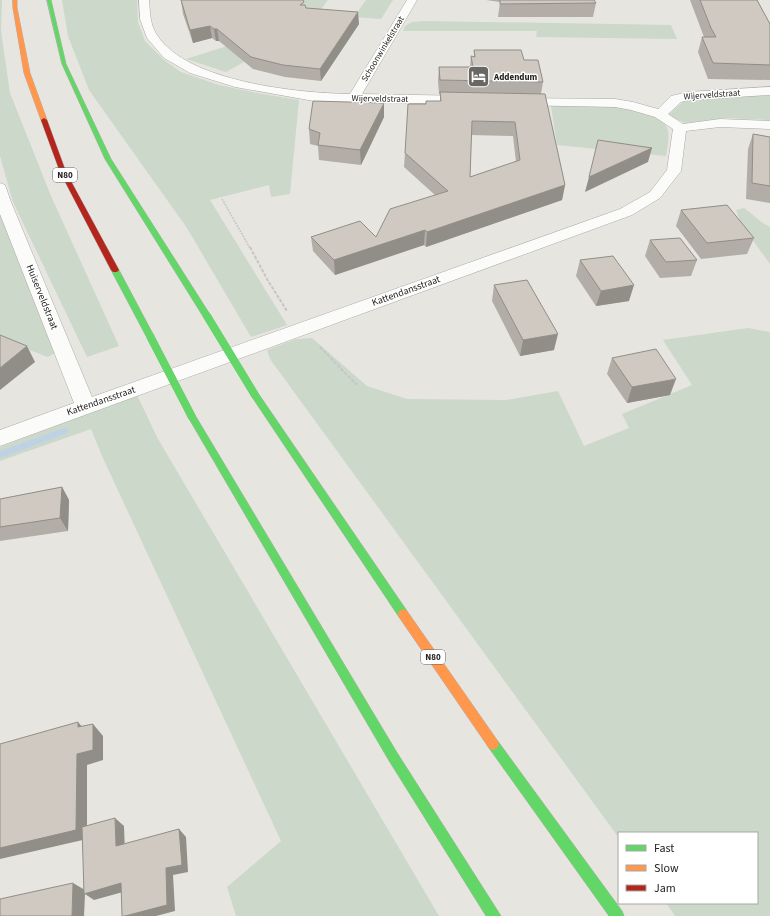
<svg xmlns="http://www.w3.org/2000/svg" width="770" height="916" viewBox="0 0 770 916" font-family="'Source Sans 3',sans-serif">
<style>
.green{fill:#cbd8ca}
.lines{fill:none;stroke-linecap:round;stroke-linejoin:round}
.stream{fill:#bdd3e5;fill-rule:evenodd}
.street-casing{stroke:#aaa9a5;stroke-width:1}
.fast-casing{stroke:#b6abab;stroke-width:1}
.slow-casing{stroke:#b6abab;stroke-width:1}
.jam-casing{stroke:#b6abab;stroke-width:1}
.path-far1{stroke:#c6c6c4;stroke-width:1.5;stroke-dasharray:2 1;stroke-linecap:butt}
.path{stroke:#c6c6c4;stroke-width:2;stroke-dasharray:3.5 1.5;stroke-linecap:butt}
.street{fill:#fbfbfa;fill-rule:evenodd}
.fast{fill:#63d668;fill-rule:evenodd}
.slow{fill:#ff974d;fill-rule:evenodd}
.jam{fill:#b3261e;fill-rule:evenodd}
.fast-bridge-casing{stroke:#b6abab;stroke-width:8;stroke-linecap:butt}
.fast-bridge{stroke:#63d668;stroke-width:8}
.wall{fill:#b2ada6;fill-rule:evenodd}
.shaded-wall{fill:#918d87}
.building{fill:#cfc9c1;stroke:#918d87;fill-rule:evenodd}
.labels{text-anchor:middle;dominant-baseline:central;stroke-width:3;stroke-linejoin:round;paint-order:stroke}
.far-street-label{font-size:9px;fill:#242320;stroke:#fff}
.far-poi-label{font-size:9px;font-weight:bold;fill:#242320;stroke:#fff;text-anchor:start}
.shield{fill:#fff;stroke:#666563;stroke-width:1}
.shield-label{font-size:9px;font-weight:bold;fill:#242320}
.street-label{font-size:10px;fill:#242320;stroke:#fff}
</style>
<rect width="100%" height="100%" fill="#e6e5e0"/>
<path class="green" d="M0 0H2L1 31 10 93 51 196 119 346 87 357 13 202 0 156Z
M62 0H137L138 22 145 41 164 60 181 72 219 85 257 93 299 100 290 194 271 197 269 185 210 200 287 325 251 337 187 228 89 90 68 36Z
M302 0H328L308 26 226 72 186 59 256 37Z
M366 0H393L381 19 354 17Z
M425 21 671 25 677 39 536 37 537 31H403L405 26 412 22Z
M770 95V120L726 118 686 123 674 118 669 114 685 100Z
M551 106C578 106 650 101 666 126 671 134 667 147 666 156L557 145Z
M744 208C753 214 759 222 770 227V264L741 224 736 210Z
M0 214 65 347 48 357 0 339Z
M748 328 770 332V916H675L666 903H757V833H619V838L270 359 267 350 296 339 312 338 367 386 407 399 506 400 558 391 584 446 629 428 622 414 692 385 663 340Z
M137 395 158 439 439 916H236L227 887 281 841 102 456 91 429 0 461V447Z"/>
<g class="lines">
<path class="stream" d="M65 428 69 431 68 433 0 458V451Z"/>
<defs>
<path id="street" d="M139 0H149C150 12 150 25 157 35 187 82 298 93 350 94L407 0H417L362 94 469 96 474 97 476 100 474 103 469 104 358 102 353 103 314 101 235 87 190 73 164 58 147 38 140 19Z
M770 87V95L688 100 681 102 668 114 683 124 720 119 770 121V129L720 127 686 131 681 171 660 198 632 215 0 446V430L74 403 0 214V183L5 185 11 202 92 397 620 209 650 192 667 170 673 129 655 117 631 110 615 107 517 105 512 104 510 101 512 98 615 99 633 102 658 109 671 96 688 92Z"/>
<path id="fast" d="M47 0H51L66 64 111 159 211 316 210 318H204L105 159 62 64Z
M113 268H117L119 270 154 336 153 338 150 339 146 336 111 270Z
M255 392 258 393 407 611 408 614 407 617 403 619 399 617 252 397 251 395 252 393Z
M192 414 195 415 396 751 501 916H486L388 759 188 417Z
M493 738 497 740 622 911 624 916H609L489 748 487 744 489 740Z"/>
<path id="slow" d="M13 0H17V8L30 73 47 120 46 121 41 120 24 73 13 8Z
M403 609 407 611 497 740 499 744 497 748 493 750 489 748 399 617 398 614 399 611Z"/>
<path id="jam" d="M44 118 47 120 66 172 119 270 117 272H113L111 270 60 172 41 120Z"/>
</defs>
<use href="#street" class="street-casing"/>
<use href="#fast" class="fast-casing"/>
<use href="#slow" class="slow-casing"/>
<use href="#jam" class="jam-casing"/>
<path class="path-far1" d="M222 199 250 248"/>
<path class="path" d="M250 247 267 279 287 311
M320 347 357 385"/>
<use href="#street" class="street"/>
<use href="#fast" class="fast"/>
<use href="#slow" class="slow"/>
<use href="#jam" class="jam"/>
<defs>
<path id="fast-bridge" d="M207 316 255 395
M150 336 192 417"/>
</defs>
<use href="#fast-bridge" class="fast-bridge-casing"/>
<use href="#fast-bridge" class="fast-bridge"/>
</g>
<path class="wall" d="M181 0 304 5 306 8 359 24 321 81 285 77 253 69 219 41H216L212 38 193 43 183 14Z
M486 0H594L596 3 593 17H498L500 2Z
M690 0H757L770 24V80L708 79 698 52 702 37H704Z
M474 50 524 60 543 82 541 94 565 185 562 200 426 247 424 245 335 275 313 251 311 237H376L435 195 404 167 405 153 426 104 440 101V94H439L438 81 439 67H470L471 56H474ZM471 135 513 136 516 162 470 177Z
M384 117 361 165 319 160 318 146 310 144 309 129Z
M753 134 770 137V203L746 199 748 149Z
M681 210 754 238 747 254 701 259 676 226Z
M650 240 697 260 691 276 660 278 645 256Z
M580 260 629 301 596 306 576 276Z
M494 285 554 350 520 356 492 301Z
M612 358 670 395 627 403 607 374Z
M62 487 69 500 68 531 0 541V499Z"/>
<path class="shaded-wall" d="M358 12 359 24 321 81 320 69Z
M210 26 212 38 193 43 190 30Z
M214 29H217L219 41H216Z
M384 103V117L361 165 360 150Z
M652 148 648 162 585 192 589 177Z
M565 185 562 200 426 247 427 232Z
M425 230 424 245 335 275 334 260Z
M634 285 629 301 596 306 601 291Z
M558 334 554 350 520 356 523 340Z
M27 346 35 362 0 390V368Z
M676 379 670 395 627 403 632 387Z
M62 487 69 500 68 531 60 518Z
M78 722 88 734 78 727Z
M93 724 103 736V760L87 765V839L0 859V848Z
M115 818 124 826 125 854 116 846Z
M179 829 186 837 188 872 173 875 175 911 156 916H125L166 868Z
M73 883 85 890 121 883 130 890 94 900 85 894 84 916H72Z"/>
<path class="building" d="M181 0H303L304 2 300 5H305L306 8 358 12 320 69 283 65 251 57 217 29H214L210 26 190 30Z
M500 0H594L596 3 500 4Z
M700 0H757L770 24V65L713 63 702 37H716L711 28Z
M474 50H521L524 60H538L543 82 440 80 439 67H473L471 56 475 57Z
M440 92 545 94 565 185 427 232 425 230 334 260 311 237 360 221 376 237 390 209 448 191 405 153 408 104H426V101H441ZM472 121 515 122 520 160 470 177Z
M313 101 384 103 360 150 318 145 320 133 309 129Z
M753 134 770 137V186L752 183Z
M598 140 652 148 589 177Z
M727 205 754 238 707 243 681 210Z
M680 238 697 260 666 262 650 240Z
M613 256 634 285 601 291 580 260Z
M527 280 558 334 523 340 494 285Z
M0 335 27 346 0 368Z
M656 349 676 379 632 387 612 358Z
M62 487 60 518 0 527V499Z
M78 722V727L93 724V750L77 754 76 830 0 848V744Z
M115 818 116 846 179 829 182 865 166 868 167 905 125 916H122L121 883 84 894 82 827Z
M73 883 72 916H0V899Z"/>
<defs>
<symbol id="hotel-square" viewBox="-11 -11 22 22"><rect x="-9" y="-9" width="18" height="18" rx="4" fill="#686763" stroke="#fff"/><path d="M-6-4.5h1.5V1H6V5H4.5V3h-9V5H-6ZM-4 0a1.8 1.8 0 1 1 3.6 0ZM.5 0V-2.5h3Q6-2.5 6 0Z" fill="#fff"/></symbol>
</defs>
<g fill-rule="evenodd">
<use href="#hotel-square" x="466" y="64" width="25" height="25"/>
</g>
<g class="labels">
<g class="far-street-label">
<text transform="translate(383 49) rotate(-59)">Schoonwinkelstraat</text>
<text transform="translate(712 95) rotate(-4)">Wijerveldstraat</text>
<text transform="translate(380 99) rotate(1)">Wijerveldstraat</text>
</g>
<g class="far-poi-label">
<text x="494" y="77">Addendum</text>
</g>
<g class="shield">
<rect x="53" y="168" width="24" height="14" rx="3"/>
<rect x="421" y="650" width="24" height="14" rx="3"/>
</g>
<g class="shield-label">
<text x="65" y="175">N80</text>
<text x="433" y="657">N80</text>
</g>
<g class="street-label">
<text transform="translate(406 291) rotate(-20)">Kattendansstraat</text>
<text transform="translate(42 297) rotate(68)">Huiserveldstraat</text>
<text transform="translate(101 401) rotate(-19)">Kattendansstraat</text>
</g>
</g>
<rect x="618" y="832" width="140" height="72" fill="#ffffff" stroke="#a7a7a6"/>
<rect x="626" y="845" width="20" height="6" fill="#63d668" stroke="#a7a7a6"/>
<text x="654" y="852" font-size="12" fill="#242320">Fast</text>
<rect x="626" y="865" width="20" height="6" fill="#ff974d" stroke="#a7a7a6"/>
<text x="654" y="872" font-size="12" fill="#242320">Slow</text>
<rect x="626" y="885" width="20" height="6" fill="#b3261e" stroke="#a7a7a6"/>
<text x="654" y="892" font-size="12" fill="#242320">Jam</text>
</svg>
